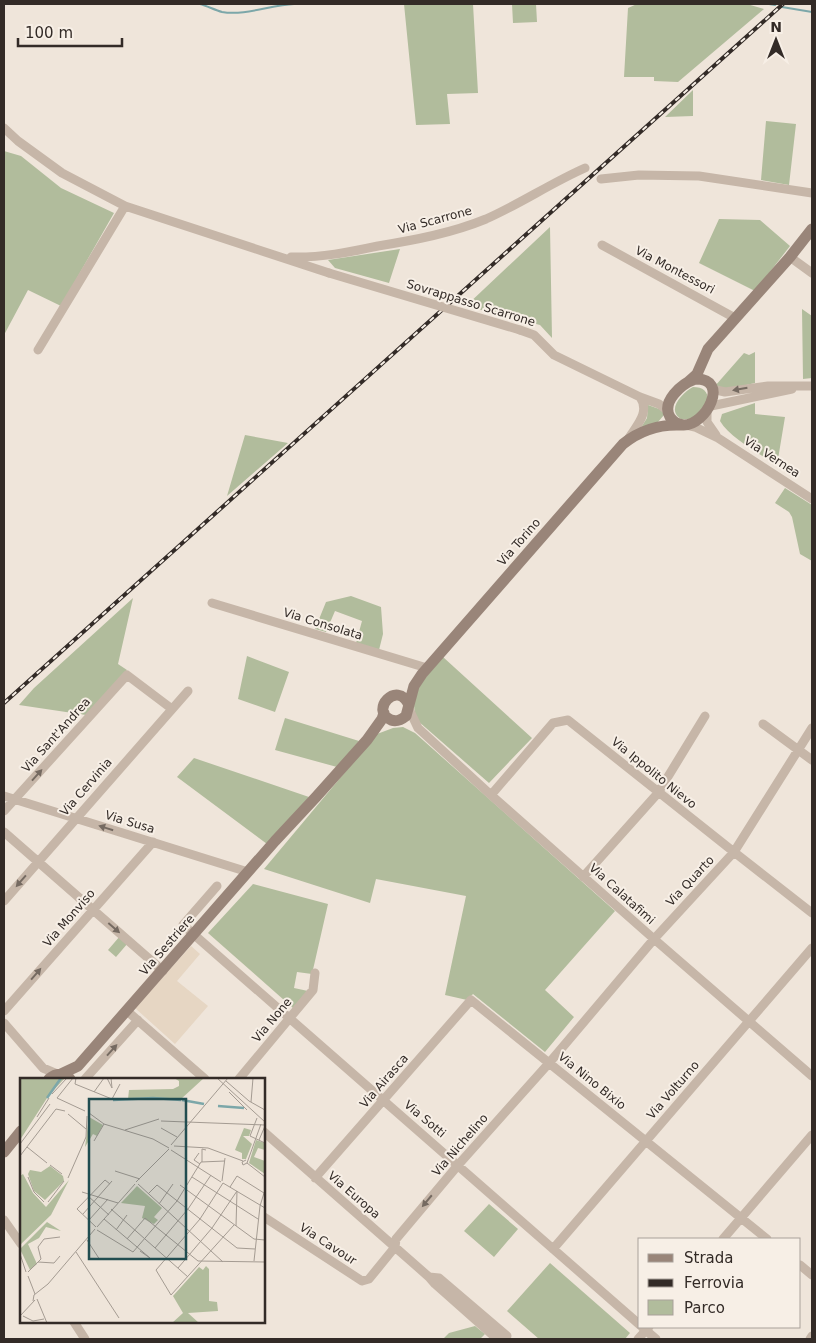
<svg xmlns="http://www.w3.org/2000/svg" width="816" height="1343" viewBox="0 0 816 1343" font-family="'DejaVu Sans',sans-serif">
<style>
.green{fill:#b1bc9c}
.plaza{fill:#e6d6c3}
.lines{fill:none;stroke-linecap:round;stroke-linejoin:round}
.stream{stroke:#7ca7a9;stroke-width:2}
.minor{stroke:#c6b6a8;stroke-width:9}
.secondary{stroke:#998579;stroke-width:11}
.rail-casing{stroke:#332b27;stroke-width:4}
.rail{stroke:#f7efe6;stroke-width:2;stroke-dasharray:5.5;stroke-linecap:butt}
.minor-bridge{stroke:#c6b6a8;stroke-width:9}
.oneway{fill:#756a61}
.labels{text-anchor:middle;dominant-baseline:central;stroke-width:4;stroke-linejoin:round;paint-order:stroke}
.street-label{font-size:12px;fill:#332b27;stroke:#f7efe6}
.inset-river{fill:none;stroke:#7ca7a9;stroke-width:2.5}
.inset-road{fill:none;stroke:#a49b92;stroke-width:1}
.view{fill:#214d50;fill-opacity:0.15;stroke:#214d50;stroke-width:2.5}
.inset-edge{fill:none;stroke:#332b27;stroke-width:2.5}
</style>
<rect width="100%" height="100%" fill="#efe5da"/>
<path class="green" d="M404 4H473L478 93 447 94 450 124 416 125Z
M512 4H536L537 22 513 23Z
M637 4H747L764 9 678 82 654 81V77H624L628 8Z
M693 90V116L665 117Z
M766 121 796 124 789 185 761 180Z
M4 151 21 156 61 188 114 213 61 306 28 290 4 335Z
M719 219 760 220 790 246 755 291 699 263Z
M550 227 552 338 540 325 466 306Z
M400 249 389 283 335 268 328 260Z
M802 309 812 316V378L803 379Z
M755 352V383L729 389 715 386 744 353 749 355Z
M693 387C703 387 708 391 708 401L693 419H681C666 410 682 393 693 387Z
M755 403V414L785 417 777 465C760 454 730 438 720 421L722 414Z
M648 405 662 410 664 415 658 422 640 429 647 418Z
M245 435 288 443 227 496Z
M785 488 812 505V561L800 554 792 517 789 512 775 503Z
M351 596 381 607 383 634 379 650 356 643 362 621 335 611 326 632 315 629 326 602Z
M133 598 118 664 127 670 86 715 19 705 34 688Z
M247 656 289 672 275 712 238 699Z
M443 657 532 738 489 783 418 721C405 694 427 677 443 657Z
M285 718 359 741 337 767 275 750Z
M403 727 415 733 615 911 545 990 574 1017 545 1052 473 994 467 1000 445 995 466 896 376 879 370 903 264 869 377 734 393 728Z
M194 758 309 797 267 844 177 777Z
M253 884 328 904 312 974 297 972 294 988 308 991 293 1008 208 933Z
M120 936 128 943 116 957 108 950Z
M489 1204 518 1229 494 1257 464 1231Z
M550 1263 630 1333 625 1339H539L507 1311Z
M475 1326 485 1334 480 1339H443L449 1333Z"/>
<path class="plaza" d="M191 946 200 954 177 981 208 1006 175 1044 135 1008Z"/>
<g class="lines">
<path class="stream" d="M200 4C207 6 215 10 222 12 245 16 271 5 294 4
M769 4 775 5
M782 7 812 12"/>
<path class="minor" d="M4 128 18 141 62 173 125 206 329 273
M601 179 639 175 699 176 812 193
M602 245 735 318
M291 257C320 258 350 252 378 246 415 240 452 233 486 219 520 204 551 183 585 168
M790 257 812 273
M520 330 534 335 554 355 640 397 659 404 668 411
M38 350 125 206
M712 389 725 392 768 386H812
M711 406 792 389
M707 410V422L716 435
M686 425 695 427 718 438 812 499
M627 441C635 427 651 413 640 397
M212 603 427 668
M409 709 418 728 491 795 654 939 812 1076
M763 724 812 760
M491 795 553 723 568 720 734 852 812 913
M4 796 248 872
M4 811 127 675 172 709
M4 832 163 971
M583 877 658 793 705 716
M217 886 183 925C336 1057 487 1192 640 1325
M4 901 188 691
M4 1011 153 842
M127 1011 205 1079
M4 1023 43 1068 57 1074
M85 1079 138 1020
M239 1079 313 990 315 973
M264 1132 429 1277 435 1284 497 1339
M315 1178 471 1000 767 1239
M264 1217 362 1281 369 1279 395 1247
M4 1220 21 1244
M723 1239 812 1135
M395 1247 396 1239 459 1164 550 1062 654 939 734 852 812 728
M553 1249 812 948
M800 1265 812 1275
M429 1277 439 1278 507 1336 504 1339
M74 1322 85 1339
M642 1327 656 1339
M638 1339 649 1327
M810 1339 812 1336"/>
<path class="secondary" d="M695 379C731 378 706 426 683 425 678 424 673 422 670 417 661 402 681 384 695 379Z
M688 382 697 374 708 349 790 257 812 229
M409 705C397 679 369 711 391 720 397 722 401 720 406 716L414 686 422 674 623 444C639 431 660 424 681 425
M61 1074 78 1066 275 841 316 797 367 740 382 719 384 713
M49 1079C56 1073 63 1073 70 1079
M4 1152 21 1131"/>
<defs>
<path id="rail" d="M4 703 783 4"/>
</defs>
<use href="#rail" class="rail-casing"/>
<use href="#rail" class="rail"/>
<path class="minor-bridge" d="M329 273 520 330"/>
</g>
<defs><path id="oneway-solid" d="M-6-.8H1V-3.2L6.5 0L1 3.2V.8H-6Z" transform="scale(1.25)"/></defs>
<g class="oneway">
<use href="#oneway-solid" transform="translate(740 389) rotate(170)"/>
<use href="#oneway-solid" transform="translate(37 775) rotate(-48)"/>
<use href="#oneway-solid" transform="translate(106 828) rotate(-163)"/>
<use href="#oneway-solid" transform="translate(21 881) rotate(131)"/>
<use href="#oneway-solid" transform="translate(114 928) rotate(41)"/>
<use href="#oneway-solid" transform="translate(36 974) rotate(-49)"/>
<use href="#oneway-solid" transform="translate(112 1050) rotate(-48)"/>
<use href="#oneway-solid" transform="translate(427 1201) rotate(130)"/>
</g>
<g class="labels">
<g class="street-label">
<text transform="translate(435 220) rotate(-15)">Via Scarrone</text>
<text transform="translate(675 270) rotate(28)">Via Montessori</text>
<text transform="translate(471 303) rotate(17)">Sovrappasso Scarrone</text>
<text transform="translate(772 457) rotate(33)">Via Vernea</text>
<text transform="translate(519 542) rotate(-49)">Via Torino</text>
<text transform="translate(323 624) rotate(17)">Via Consolata</text>
<text transform="translate(56 735) rotate(-48)">Via Sant'Andrea</text>
<text transform="translate(654 773) rotate(39)">Via Ippolito Nievo</text>
<text transform="translate(86 787) rotate(-49)">Via Cervinia</text>
<text transform="translate(130 822) rotate(17)">Via Susa</text>
<text transform="translate(690 881) rotate(-47)">Via Quarto</text>
<text transform="translate(622 894) rotate(42)">Via Calatafimi</text>
<text transform="translate(69 918) rotate(-49)">Via Monviso</text>
<text transform="translate(167 945) rotate(-49)">Via Sestriere</text>
<text transform="translate(272 1020) rotate(-50)">Via None</text>
<text transform="translate(384 1081) rotate(-49)">Via Airasca</text>
<text transform="translate(592 1081) rotate(39)">Via Nino Bixio</text>
<text transform="translate(673 1090) rotate(-49)">Via Volturno</text>
<text transform="translate(425 1119) rotate(40)">Via Sotti</text>
<text transform="translate(460 1145) rotate(-49)">Via Nichelino</text>
<text transform="translate(354 1195) rotate(41)">Via Europa</text>
<text transform="translate(328 1244) rotate(33)">Via Cavour</text>
</g>
</g>
<g transform="translate(20 1078)">
<rect width="245" height="245" fill="#efe5da"/>
<path d="M0 0H45L29 17 0 62ZM154 0H184L161 21H108L109 12 153 11 159 8V3ZM69 39 83 47 77 58 73 56 65 69ZM224 50 231 52 229 58H223L232 66 226 81H222V75L215 72ZM236 62 245 65V72L238 70 234 79 245 83V96L229 85ZM30 88 43 98 44 103 25 122 14 113 8 96 10 92 21 94ZM3 96 13 115 26 129 49 102 31 137 0 167V98ZM117 108 142 130 134 139 138 142 134 146 122 140 125 128 101 125ZM27 144 41 153 26 149 19 160 8 166 17 186 10 192 0 171ZM186 188 189 191V223L197 224 198 233 168 235 179 245H152L163 235 153 218 179 189 183 192Z" fill="#b1bc9c"/>
<path class="inset-river" d="M27 20 41 0M93 22 133 20 161 22M162 22 184 26M198 28 224 30"/>
<path class="inset-road" d="M56 0 55 6 92 21 100 6M87 0 92 10 91 0M197 0 245 44M206 3 229 23 245 32M74 14 84 0M209 14 227 32M32 16 47 0M37 20 65 33M37 20 53 0M231 24 233 0M69 35 84 46 133 61 149 70M48 36 66 51M17 39 29 20M237 40 230 58 245 65M141 43 245 47M141 50 157 59M105 52 139 41M239 62 245 48M74 63 84 46M0 66 30 26M151 67 208 0M154 68 188 70 223 83M7 69 27 85M151 72 201 104M179 75 174 82 180 86M0 78 36 31 45 33M226 82 222 84 223 87 227 85 241 46M182 84V71L186 72M227 85 245 99M30 87 42 96M95 93 120 101M8 99 14 114 24 124M172 99 238 141M48 100 66 59 67 38M202 103 205 80M116 104 149 71M203 105 180 141 136 192 151 217 214 147M203 105 245 130M118 106 203 184M160 107 234 161 245 162M210 109 217 98 244 115 240 128 234 183M62 114 98 125M128 116 137 107 217 170 235 171M68 118 89 137M28 124 44 103M139 126 153 106M91 131 168 199M63 136 92 103M84 141 130 180 120 173M69 142 88 121M216 148 217 113M76 149 57 131 85 102 90 106M77 149 115 106M77 152 113 174 157 123 181 84 205 83M96 152 107 137M107 161 125 140 178 183 245 184M67 162 80 182M135 170 168 131 191 97M56 174 99 240M0 176 6 194M18 184 34 185 40 178M158 190 192 150 217 113M8 194 21 181 18 169 24 161 40 159M8 198 15 216M17 221 27 245M13 223 14 217 28 206 75 151M0 238 15 222M3 238 13 243 24 241"/>
<path class="view" d="M69 21H166V181H69Z"/>
<rect width="245" height="245" class="inset-edge"/>
</g>
<rect width="816" height="1343" fill="none" stroke="#332b27" stroke-width="10"/>
<rect x="638" y="1238" width="162" height="90" fill="#f7efe6" stroke="#a9a19a"/>
<rect x="648" y="1254" width="25" height="8" fill="#998579" stroke="#a9a19a"/>
<text x="684" y="1263" font-size="15" fill="#332b27">Strada</text>
<rect x="648" y="1279" width="25" height="8" fill="#332b27" stroke="#a9a19a"/>
<text x="684" y="1288" font-size="15" fill="#332b27">Ferrovia</text>
<rect x="648" y="1300" width="25" height="15" fill="#b1bc9c" stroke="#a9a19a"/>
<text x="684" y="1313" font-size="15" fill="#332b27">Parco</text>
<g transform="translate(776 40)" stroke="#f7efe6" stroke-width="4" paint-order="stroke">
<path d="M0-4L9 19L0 12L-9 19Z" fill="#332b27"/>
<text y="-8" font-size="14" font-weight="bold" text-anchor="middle" fill="#332b27">N</text>
</g>
<path d="M18 38v8h104v-8" fill="none" stroke="#332b27" stroke-width="2.5"/>
<text x="25" y="38" font-size="15" fill="#332b27" stroke="#f7efe6" stroke-width="4" paint-order="stroke">100 m</text>
</svg>
